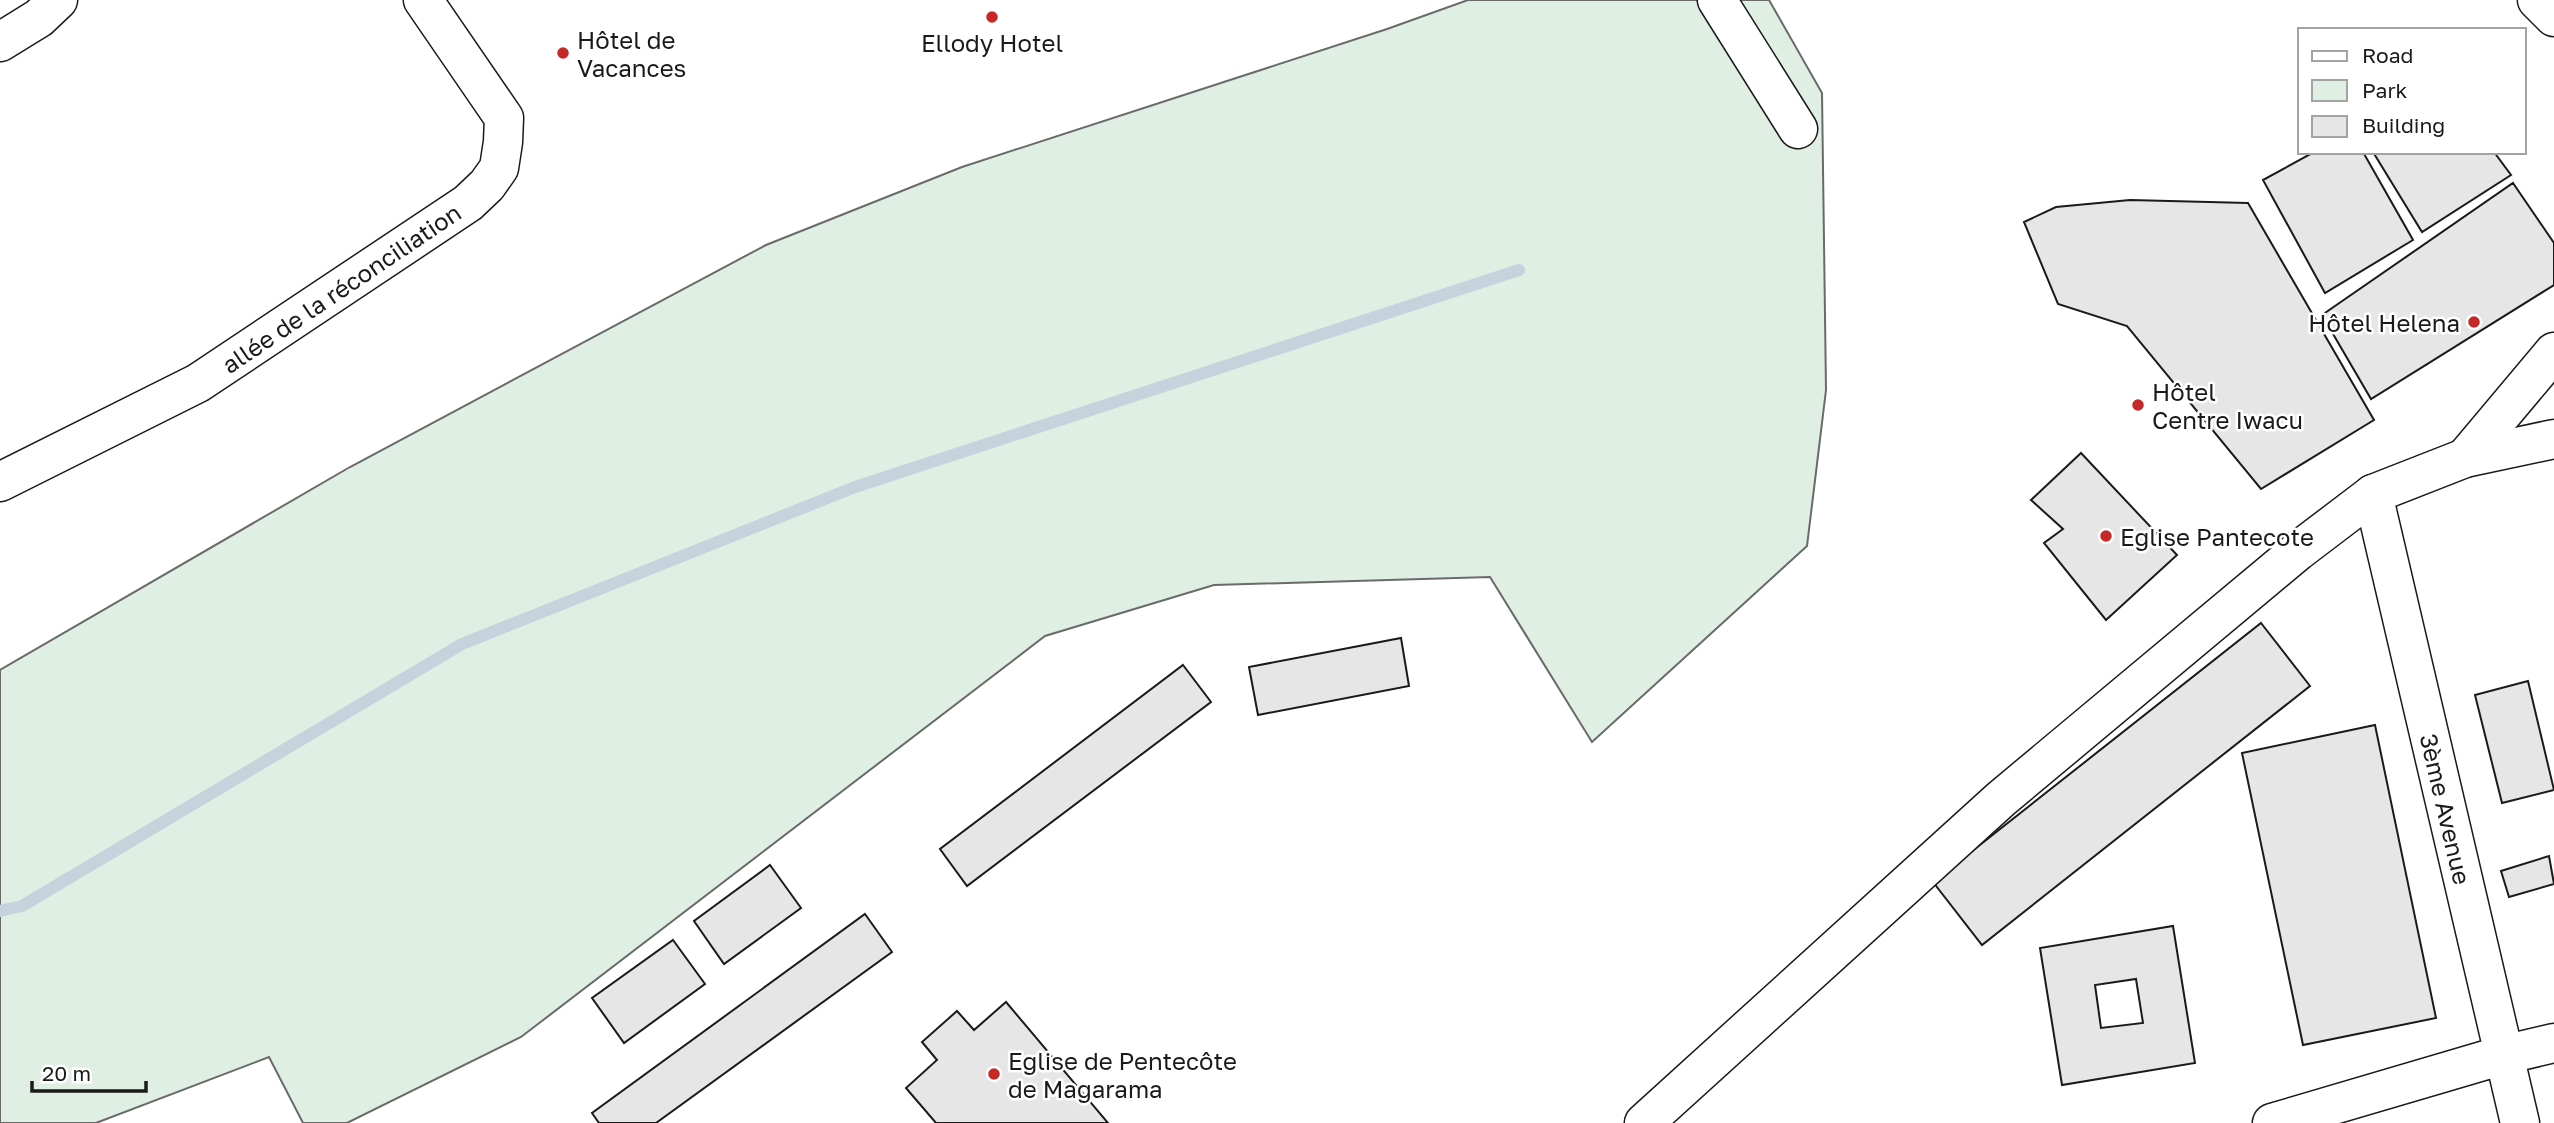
<svg xmlns="http://www.w3.org/2000/svg" width="2554" height="1123" viewBox="0 0 2554 1123" font-family="'Golos Text',sans-serif">
<style>
.green{fill:#e0efe3;stroke:#6a6a6a;stroke-width:2}
.lines{fill:none;stroke-linecap:round;stroke-linejoin:round}
.stream{stroke:#c6d2dc;stroke-width:12}
.building{fill:#e6e6e6;stroke:#1a1a1a;stroke-width:2;fill-rule:evenodd}
.minor-casing{stroke:#1a1a1a;stroke-width:41}
.major-casing{stroke:#1a1a1a;stroke-width:41}
.minor{stroke:#fff;stroke-width:38}
.major{stroke:#fff;stroke-width:38}
.poi-dot{fill:#c62828;stroke:#fff;stroke-width:2.5}
.labels{text-anchor:middle;dominant-baseline:central;stroke-width:5;stroke-linejoin:round;paint-order:stroke}
.poi-label{font-size:24px;fill:#1a1a1a;stroke:#fff;text-anchor:start}
.street-label{font-size:24px;fill:#1a1a1a;stroke:#fff}
</style>
<rect width="100%" height="100%" fill="#fff"/>
<path class="green" d="M1468 0H1769L1822 93 1826 390 1807 546 1592 742 1490 577 1214 585 1045 636 521 1037 347 1123H303L269 1057 96 1123H0V670L350 467 766 245 962 167 1387 29Z"/>
<g class="lines">
<path class="stream" d="M0 911 22 906 462 644 855 487 1519 270"/>
</g>
<path class="building" d="M2314 152H2363L2413 240 2325 293 2263 180Z
M2373 152H2494L2511 175 2422 232Z
M2513 183 2554 243V285L2371 399 2322 315Z
M2130 200 2248 203 2374 420 2261 489 2127 326 2058 304 2024 222 2056 207Z
M2081 453 2177 555 2106 620 2044 543 2063 529 2031 500Z
M2261 623 2310 686 1982 945 1933 882Z
M1401 638 1409 686 1258 715 1249 667Z
M1183 665 1211 702 967 886 940 849Z
M2528 681 2554 790 2502 803 2475 695Z
M2375 725 2436 1018 2303 1045 2242 753Z
M2549 856 2554 884 2509 897 2501 871Z
M770 865 801 908 724 964 694 921Z
M865 914 892 952 656 1123H599L592 1113Z
M2173 926 2195 1063 2062 1085 2040 948ZM2136 979 2143 1023 2101 1028 2095 985Z
M673 940 705 984 624 1043 592 998Z
M1006 1002 1108 1123H936L906 1088 937 1060 922 1042 957 1011 974 1030Z"/>
<g class="lines">
<defs>
<path id="minor" d="M1717 0 1798 129
M2537 0 2554 17
M0 42 39 18 58 0
M2465 458 2554 352
M0 482 198 383 468 203 487 185 499 168 503 142 504 118 423 0
M2373 494 2520 1123
M2272 1123 2503 1055 2554 1043"/>
<path id="major" d="M1644 1123 2001 799 2298 551 2373 494 2465 458 2554 439"/>
</defs>
<use href="#minor" class="minor-casing"/>
<use href="#major" class="major-casing"/>
<use href="#minor" class="minor"/>
<use href="#major" class="major"/>
</g>
<g class="poi-dot">
<circle cx="992" cy="17" r="7"/>
<circle cx="563" cy="53" r="7"/>
<circle cx="2474" cy="322" r="7"/>
<circle cx="2138" cy="405" r="7"/>
<circle cx="2106" cy="536" r="7"/>
<circle cx="994" cy="1074" r="7"/>
</g>
<g class="labels">
<g class="poi-label">
<text x="577" y="39">Hôtel de<tspan x="577" dy="28">Vacances</tspan></text>
<text x="992" y="42" text-anchor="middle">Ellody Hotel</text>
<text x="2460" y="322" text-anchor="end">Hôtel Helena</text>
<text x="2152" y="391">Hôtel<tspan x="2152" dy="28">Centre Iwacu</tspan></text>
<text x="2120" y="536">Eglise Pantecote</text>
<text x="1008" y="1060">Eglise de Pentecôte<tspan x="1008" dy="28">de Magarama</tspan></text>
</g>
<g class="street-label">
<text transform="translate(341 288) rotate(-34)">allée de la réconciliation</text>
<text transform="translate(2446 809) rotate(77)">3ème Avenue</text>
</g>
</g>
<rect x="2298" y="28" width="228" height="126" fill="#ffffff" stroke="#a3a3a3" stroke-width="2"/>
<rect x="2312" y="51" width="35" height="10" fill="#ffffff" stroke="#a3a3a3" stroke-width="2"/>
<text x="2362" y="63" font-size="21" fill="#1a1a1a">Road</text>
<rect x="2312" y="80" width="35" height="21" fill="#e0efe3" stroke="#a3a3a3" stroke-width="2"/>
<text x="2362" y="98" font-size="21" fill="#1a1a1a">Park</text>
<rect x="2312" y="116" width="35" height="21" fill="#e6e6e6" stroke="#a3a3a3" stroke-width="2"/>
<text x="2362" y="133" font-size="21" fill="#1a1a1a">Building</text>
<path d="M32 1081v10h114v-10" fill="none" stroke="#1a1a1a" stroke-width="3.5"/>
<text x="42" y="1081" font-size="21" fill="#1a1a1a" stroke="#ffffff" stroke-width="5" paint-order="stroke">20 m</text>
</svg>
